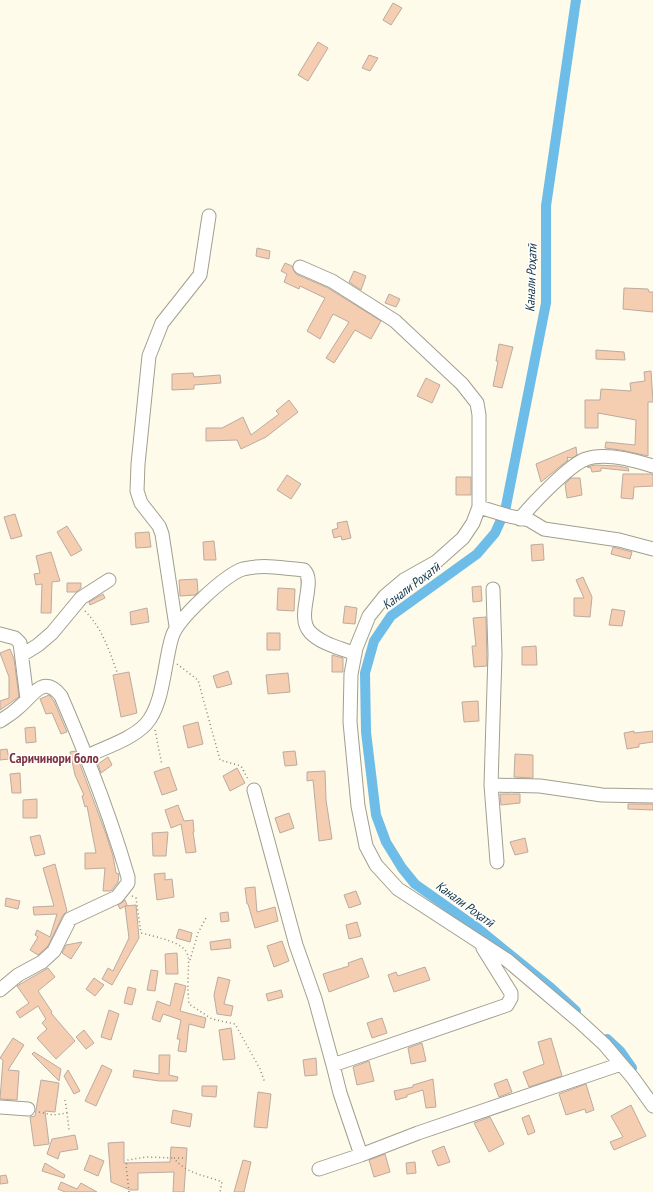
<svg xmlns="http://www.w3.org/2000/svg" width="653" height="1192" viewBox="0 0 653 1192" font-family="'PT Sans Narrow',sans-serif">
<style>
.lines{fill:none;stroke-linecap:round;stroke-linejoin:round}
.canal{stroke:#6ebde8;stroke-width:10}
.building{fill:#f5cdb0;stroke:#bbaba1}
.minor-casing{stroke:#a19f8f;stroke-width:15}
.path{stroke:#89877b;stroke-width:1.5;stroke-dasharray:1 3;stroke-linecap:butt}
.minor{stroke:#fff;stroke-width:13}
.labels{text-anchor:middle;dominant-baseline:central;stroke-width:3;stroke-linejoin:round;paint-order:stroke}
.water-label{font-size:13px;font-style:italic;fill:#0e3244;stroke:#fff}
.quarter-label{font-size:14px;font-weight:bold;fill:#7d3541;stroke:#fff}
</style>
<rect width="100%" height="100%" fill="#fefbea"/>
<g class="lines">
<path class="canal" d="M576 1011 551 988 476 927 415 884 402 868 386 842 376 815 366 732 365 673 374 641 391 616 477 554 495 533 505 511 546 303V206L576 0
M607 1039 620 1051 632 1068"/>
</g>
<path class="building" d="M393 3 402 8 391 25 383 20Z
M318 42 328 48 308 81 298 75Z
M369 55 378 58 370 71 362 68Z
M257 248 270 251 269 259 256 256Z
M285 263 292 266 296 274 328 288 381 321 371 339 355 330 334 363 326 358 349 322 333 314 320 339 307 331 325 298 300 286 299 289 284 282 287 274 281 271Z
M354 271 366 276 361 290 349 282Z
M624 288 648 289 649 292H653V312L623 309Z
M389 294 400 299 396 307 385 303Z
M499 344 513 347 502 388 493 386 498 361H496Z
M596 350 624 352 625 360 596 359Z
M651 371 653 402H648V456L621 450 605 448 606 442 635 445 636 420 598 413V428H585V400H600L601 389 631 391 630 383 645 381 644 372Z
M193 373 194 377 220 375 221 383 194 385V389L172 390V374Z
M426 378 440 385 432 403 417 396Z
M289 400 298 412 266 437 241 449 237 440 206 441V428H222L243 417 251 435 279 414 276 411Z
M576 447 577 455 572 458 567 457 568 460 541 482 536 464Z
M595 465 618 466 628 468 629 471 601 468V471L592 472 591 468 587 467Z
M623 474H653V486L634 487 633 499 621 498Z
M287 475 301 484 291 499 277 490Z
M456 477H471V495H456Z
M571 478H580L582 495 567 498 565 484Z
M15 514 22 536 11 539 4 517Z
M347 521 351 538 342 540 341 536 334 538 332 530 338 528 337 523Z
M67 526 82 550 71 556 57 532Z
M149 532 151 547 136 548 135 533Z
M214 541 216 560H204L203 542Z
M543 544 544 560 532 561 531 545Z
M613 547 632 552 630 559 611 554Z
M51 552 60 581 52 582 51 613H41L42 584 36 585 34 574 40 573 36 556Z
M583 577 592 597 590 617 574 616V598H584L576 580Z
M197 579 198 592 195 595 180 596 179 580Z
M67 583H81V588L76 592H67Z
M481 586 482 601 473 602 472 587Z
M278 588 295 589 294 611 277 610Z
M103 594 105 598 90 605 89 602Z
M345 606 357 608 355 624 343 623Z
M147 608 149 622 131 625 130 612Z
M612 609 625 611 622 626 609 625Z
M486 617 487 666 474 667 472 646H476L473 618Z
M267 633H280V650H267Z
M536 646 537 665H522V647Z
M10 649 14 659 19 697 0 710V701L9 698V677L0 653Z
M332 655 343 658V672H332Z
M228 671 232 684 217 688 213 676Z
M129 672 137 713 121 717 113 675Z
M288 673 290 692 268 694 266 675Z
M49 695 54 701 67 732 61 734 52 713 46 714 40 699Z
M478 701 479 721 464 722 462 702Z
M198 722 203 744 188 748 183 726Z
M35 727 36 742 26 743 25 728Z
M634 731V733L653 731V742L639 744V747L627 749 624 733Z
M7 749 9 759 0 760V750Z
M75 751 106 834 113 856 116 873 119 874 118 882 111 891H103L105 868 85 869V853H96L87 806 85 807 82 796 84 795 75 775 70 752Z
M295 751 297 765 285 766 283 752Z
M515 754 533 755V778L514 777Z
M108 757 112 765 101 773 98 764Z
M169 767 177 790 162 795 154 772Z
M237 768 245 783 230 791 223 776Z
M325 771 326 800 332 839 319 841 313 780 307 781V772Z
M20 773 21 793H12L10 774Z
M500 794H520V803L501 805Z
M37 799V818H23V800Z
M628 804H653V810L628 809Z
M178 805 184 821 193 820 194 832H193L196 852 186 853 181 824 171 828 165 810Z
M289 813 294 828 280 833 275 818Z
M168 832 166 856H153L152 833Z
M40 835 45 854 35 856 30 837Z
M525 838 528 852 515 855 510 842Z
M55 864 67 911 63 915 48 946 38 955 30 950 38 937 35 935 37 930 50 937 57 914 34 915 33 907 54 906 43 868Z
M165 873V880L172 879 174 897 157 900 154 874Z
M255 887 257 912 275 907 278 921 255 928 248 904H247L245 888Z
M356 891 361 904 349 908 344 895Z
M6 898 20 901 18 909 5 906Z
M125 900 127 905 120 909 118 905Z
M136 905 139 938 112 985 102 979 108 968 113 971 129 938 125 906Z
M228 912 229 921 221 922 220 913Z
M357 922 361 936 349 939 346 925Z
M179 929 192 933 190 942 176 938Z
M230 939 231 948 211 950 210 942Z
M282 941 289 961 274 967 267 946Z
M82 942 71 959 62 953 66 945Z
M177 953 178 974H166L165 954Z
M362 958 369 977 329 992 323 974 349 966 348 963Z
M425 967 430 980 394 992 388 975 396 972 398 976Z
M48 968 55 977 38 991 52 1012 51 1013 75 1041 56 1059 37 1038 47 1029 42 1023 46 1019 38 1006 20 1018 16 1012 29 1003 17 986Z
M151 970 158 971 155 991 147 990Z
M218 977 230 980 224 1004 233 1006 231 1016 217 1014 214 995Z
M94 978 104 985 95 996 86 989Z
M175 983 186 986 180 1011 206 1018 204 1028 189 1024 186 1052 178 1051 180 1039H177L181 1020 163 1014 160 1022 152 1019 157 1001 170 1006Z
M128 987 136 989 132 1005 124 1003Z
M281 990 283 997 268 1001 266 994Z
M109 1010 119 1014 111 1040 101 1037Z
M382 1018 387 1033 372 1038 367 1023Z
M231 1028 235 1059 223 1060 219 1030Z
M84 1030 94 1043 86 1049 76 1037Z
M13 1038 24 1045 8 1070 19 1071 17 1100 0 1099 3 1060 0 1058Z
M551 1038 562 1076 529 1087 523 1072 544 1064 538 1042Z
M422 1043 426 1061 411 1064 408 1048Z
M34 1052 61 1069 59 1081 32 1054Z
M159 1055H170L169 1075 178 1077 177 1081H159L133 1077 134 1070 159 1074Z
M316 1058 317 1075 305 1076 303 1060Z
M369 1061 374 1081 357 1085 353 1067Z
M102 1065 112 1070 96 1106 85 1101Z
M68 1070 80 1091 74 1094 64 1076Z
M433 1079 436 1107 426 1108 423 1090 407 1095V1097L396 1100 394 1091 413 1087V1085Z
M507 1079 512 1092 499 1097 494 1084Z
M41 1080 59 1083 55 1112 45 1111 49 1144 34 1146 30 1117 35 1116Z
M586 1084 594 1110 586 1113 585 1109 566 1115 559 1094Z
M202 1086H217L216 1097 202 1096Z
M258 1092 271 1094 267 1128 254 1127Z
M631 1105 646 1136 614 1150 610 1142 623 1137 611 1116Z
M173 1110 192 1114 190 1127 171 1123Z
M529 1115 535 1132 528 1135 522 1118Z
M490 1117 504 1144 489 1152 474 1123Z
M75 1135 78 1149 60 1152 58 1159 47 1154 52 1139Z
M124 1142V1163L170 1162 171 1147 187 1148 184 1192H173L174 1172 138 1173V1190H130L111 1182 108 1143Z
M444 1146 450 1162 438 1166 432 1151Z
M385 1154 390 1172 374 1177 369 1160Z
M90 1155 104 1161 98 1176 84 1170Z
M243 1160 251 1162 244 1192H234Z
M415 1162 416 1173 407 1174 406 1163Z
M45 1163 65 1175 64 1178 42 1171Z
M6 1175 8 1183 0 1184V1176Z
M61 1182 77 1189 81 1183 97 1192H65L58 1189Z"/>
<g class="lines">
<defs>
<path id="minor" d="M300 267 332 281 395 321 462 384 477 403 479 415V507L473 523 463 538 436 562 404 580 385 596 369 616 356 648 351 674 350 722 358 806 366 846 376 865 398 889 507 960 579 1021 604 1044 633 1078 653 1106
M479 507 509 516 529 520 544 529 619 540 653 549
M520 519C531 505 570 464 586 459 605 452 634 460 653 466
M493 589 495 654 491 785 497 862
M176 626 162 534 159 526 141 503 137 491 138 464 149 356 162 323 200 275 209 216
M0 634 15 638 20 643 27 699
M22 655 38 645 52 633 81 598 109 580
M0 721C6 717 13 713 18 708 33 696 43 673 61 696 87 756 110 815 128 877V883L117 897 70 919 54 951 42 962 18 975 0 990
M87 756C106 747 132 739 146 724 164 704 164 662 172 637 177 619 225 575 243 569 262 564 285 568 304 570 317 582 295 616 310 632 321 644 341 648 355 654
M491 785 540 786 602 795 653 796
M254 790 296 945 315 999 333 1065
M0 1107 28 1109
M361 1155 340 1093 333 1065 507 1005 511 998V993L483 948
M319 1169 361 1155 418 1133 621 1064"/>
</defs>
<use href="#minor" class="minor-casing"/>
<path class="path" d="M85 611C102 628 109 650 117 672
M177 664 198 680 220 760 241 766 249 781
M155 730 162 765
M132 896 136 898 141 933C207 949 183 951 189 1004L212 1019 235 1024 260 1069 265 1083
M190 960 198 933 206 918
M65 1100 67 1113
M39 1112 53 1115 67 1113 69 1130
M183 1158H174C186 1174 205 1175 222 1182L220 1192
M129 1192 126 1165 128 1160 146 1157 174 1158"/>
<use href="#minor" class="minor"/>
</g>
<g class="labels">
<g class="water-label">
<text transform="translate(531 278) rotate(-88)">Канали Роҳатӣ</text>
<text transform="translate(411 586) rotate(-37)">Канали Роҳатӣ</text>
<text transform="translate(465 904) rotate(36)">Канали Роҳатӣ</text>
</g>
<g class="quarter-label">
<text x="54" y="758">Саричинори боло</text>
</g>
</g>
</svg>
